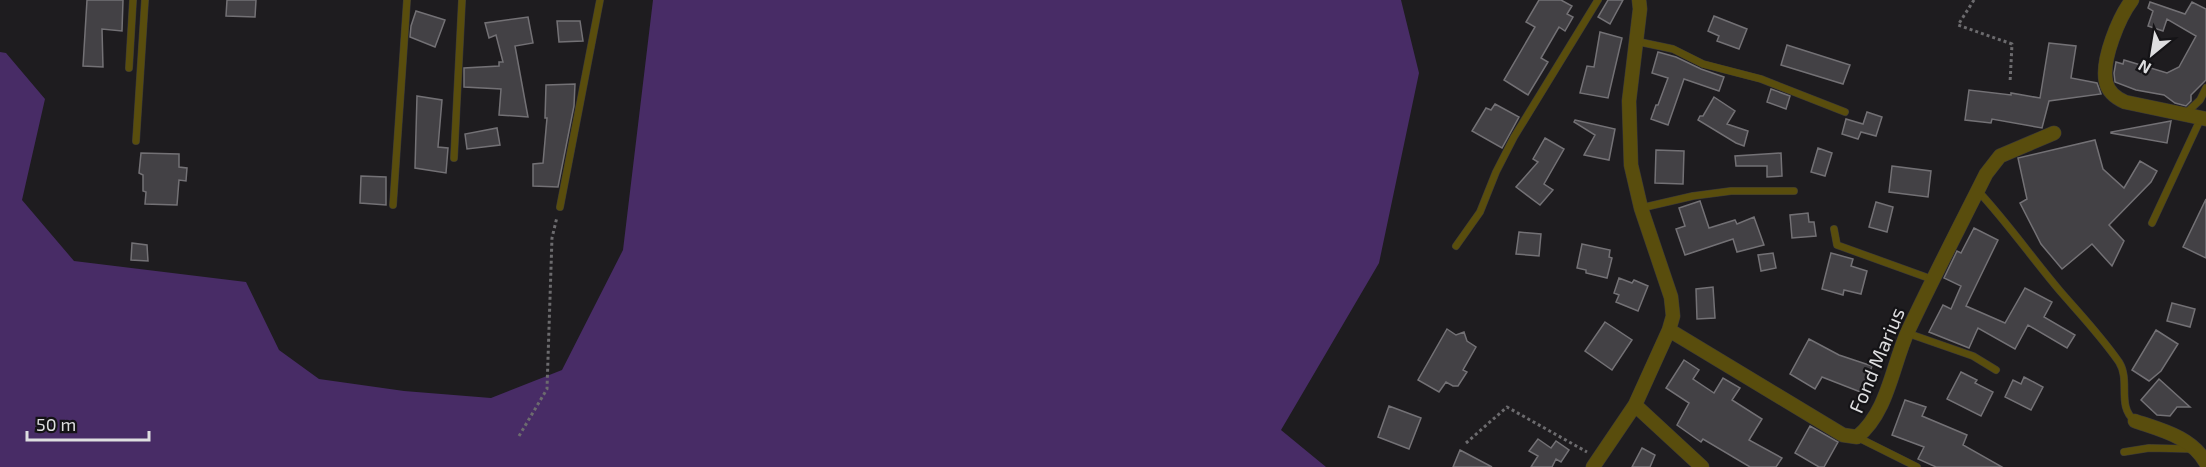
<svg xmlns="http://www.w3.org/2000/svg" width="2206" height="467" viewBox="0 0 2206 467" font-family="'Exo 2',sans-serif">
<style>
.green{fill:#482c66}
.building{fill:#434145;stroke:#737175;stroke-width:1.5}
.lines{fill:none;stroke-linecap:round;stroke-linejoin:round}
.service-casing{stroke:#39373a;stroke-width:8}
.minor-casing{stroke:#39373a;stroke-width:15}
.path{stroke:#6c6b6e;stroke-width:3;stroke-dasharray:3 3;stroke-linecap:butt}
.service{stroke:#594d0d;stroke-width:7}
.minor{stroke:#594d0d;stroke-width:14}
.labels{text-anchor:middle;dominant-baseline:central;stroke-width:4.5;stroke-linejoin:round;paint-order:stroke}
.street-label{font-size:20px;fill:#dedee0;stroke:#141316}
</style>
<rect width="100%" height="100%" fill="#1e1c1f"/>
<path class="green" d="M653 0H1401L1419 73 1379 263 1281 430 1326 467H0V52L6 53 45 99 22 200 74 261 246 282 279 350 319 379 404 391 491 398 562 370 623 250Z"/>
<path class="building" d="M87 0H123L122 31 102 29 103 67 83 66Z
M227 0H256L255 17 226 16Z
M1539 0H1561L1572 6 1567 14 1573 17 1565 31 1559 27 1541 58 1548 62 1528 95 1504 80 1535 27 1526 22Z
M1608 0H1623L1610 24 1598 17Z
M2150 2 2185 14 2192 2 2206 9V80L2191 95V101L2186 106 2175 103 2164 95 2136 90 2115 82 2114 73 2116 62 2123 64 2124 60 2167 73 2179 67 2196 36 2167 19 2163 31 2148 26 2153 11 2148 8Z
M416 11 445 20 435 47 410 37 411 26Z
M1714 16 1747 29 1739 49 1717 41 1719 36 1708 31Z
M528 17 533 43 515 46 528 117 499 115 501 89 464 87V68L499 66V62H503L496 35 489 38 485 23Z
M557 21H580L583 41 559 42Z
M1600 32 1622 38 1608 98 1580 93 1587 66 1594 67Z
M2049 43 2076 46 2071 78 2097 83 2101 94 2049 101 2042 128 1992 119 1991 123 1965 120 1969 90 2011 95V93L2040 98Z
M1787 45 1850 65 1843 84 1781 65Z
M1658 52 1676 57 1701 69 1724 77 1719 91 1684 79 1668 125 1651 119 1656 105H1658L1668 78 1652 73Z
M575 84 574 106 558 187 533 186V164L543 163 547 118H545L546 85Z
M1771 89 1790 96 1786 109 1767 102Z
M417 96 442 100 438 147 448 148 446 173 415 168Z
M1714 97 1735 111 1727 124 1748 131 1744 146 1736 143 1698 120 1700 116H1703Z
M1495 104 1519 117 1502 148 1472 131 1486 108 1491 110Z
M1867 112 1882 117 1876 136 1861 132 1858 139 1842 134 1846 119 1863 124Z
M1575 120 1615 129 1609 160 1584 155 1595 135 1574 122Z
M2171 121 2167 143 2111 133V132Z
M497 128 500 145 467 149 465 134Z
M1545 138 1564 149 1544 184 1553 190 1540 205 1516 187 1538 162 1533 159Z
M2095 140 2103 169 2124 188 2140 161 2157 171 2151 182 2109 225 2124 241 2112 266 2092 244 2062 269 2041 244 2020 203 2027 199 2018 158Z
M1818 148 1832 153 1825 176 1811 172Z
M1656 150 1684 151 1683 184 1655 183Z
M141 153 179 154V167L187 168 186 181 179 180 177 205 145 204 146 192 143 191V175L139 173Z
M1781 153 1782 176 1767 177V166H1736L1735 156Z
M1892 166 1931 171 1928 197 1889 192Z
M361 176 386 177V205L360 203Z
M2206 199V258L2183 247Z
M1700 201 1709 228 1735 220 1737 224 1754 217 1764 245 1737 252 1733 239 1685 255 1676 229 1685 226 1679 208Z
M1876 202 1893 207 1887 232 1869 227Z
M1808 213 1809 222H1814L1816 236 1792 238 1790 215Z
M1974 228 1998 240 1966 306 2005 323 2025 288 2052 302 2044 317 2075 335 2067 348 2028 325 2015 349 1978 328 1969 348 1929 332 1943 305 1951 309 1961 286 1944 278 1957 251 1961 253Z
M1519 232 1541 234 1539 256 1516 254Z
M132 243 147 245 148 261 131 260Z
M1582 244 1610 250 1609 257 1612 258 1607 278 1586 273V270L1577 268Z
M1773 253 1776 268 1761 271 1758 255Z
M1831 253 1853 259 1851 266 1867 271 1861 294 1844 290 1843 295 1822 289Z
M1619 278 1632 283 1634 280 1648 286 1638 311 1616 302 1619 295 1614 293Z
M1713 287 1715 318 1697 319 1696 289Z
M2172 303 2195 309 2190 327 2167 321Z
M1605 322 1632 340 1612 370 1585 351Z
M1447 329 1456 335 1464 332 1467 341 1476 347 1463 370 1467 372 1458 386H1453L1446 382 1439 392 1418 380Z
M2156 330 2178 344 2161 371 2149 381 2132 370Z
M1809 339 1839 355 1872 366 1863 393 1822 377 1815 389 1790 374Z
M1684 360 1699 370 1693 379 1714 393 1723 378 1740 388 1732 400 1762 419 1749 440 1782 458 1776 467H1750L1703 439 1701 442 1677 425 1689 403 1666 388Z
M1961 372 1977 380 1975 383 1993 392 1981 416 1947 399Z
M2024 377 2043 387 2031 410 2005 397 2013 380 2021 384Z
M2159 379 2190 407H2177L2170 416 2157 415 2141 400Z
M1905 400 1926 407 1922 416 1967 435 1963 445 2002 467H1936L1918 459 1924 447 1892 435Z
M1389 406 1421 418 1409 449 1378 437Z
M1810 426 1838 442 1824 467H1819L1795 453Z
M1538 439 1551 448 1556 441 1569 450 1561 462 1556 459 1552 467H1531L1538 456 1529 451Z
M1642 448 1655 455 1650 467H1632Z
M1460 450 1492 467H1453Z"/>
<g class="lines">
<defs>
<path id="service" d="M1635 41 1673 49 1703 64 1761 79 1845 112
M129 68 133 0
M2185 114 2200 100 2206 88
M136 141 145 0
M454 158 462 0
M1978 191C2007 222 2032 258 2060 291 2080 314 2101 336 2119 362 2131 381 2116 406 2135 421
M393 205 407 0
M560 207 600 0
M1641 208 1693 196 1731 191H1794
M2152 223 2201 118
M1834 229 1837 245 1934 280
M1456 246 1480 212 1496 172 1514 137 1598 0
M1907 333 1973 356 1996 370
M1857 437 1917 467
M2124 452 2149 448 2193 449"/>
<path id="minor" d="M2132 0C2119 17 2101 60 2106 82 2108 92 2116 98 2125 102L2206 119
M1669 330 1843 435 1857 437C1888 412 1892 366 1908 331 1933 278 1960 226 1986 174L2000 156 2054 133
M1635 405 1702 467
M2135 421C2161 430 2192 437 2206 463
M1593 467 1635 405 1669 330 1673 316 1671 297 1641 208 1631 165 1629 101 1640 9 1639 0"/>
</defs>
<use href="#service" class="service-casing"/>
<use href="#minor" class="minor-casing"/>
<path class="path" d="M1974 0 1958 25 2012 44 2010 83
M519 436 547 389 552 238 557 217
M1466 443 1507 407 1587 452"/>
<use href="#service" class="service"/>
<use href="#minor" class="minor"/>
</g>
<g class="labels">
<g class="street-label">
<text transform="translate(1876 360) rotate(-67)">Fond Marius</text>
</g>
</g>
<g transform="translate(2152 54) rotate(210)" stroke="#141316" stroke-width="4.5" paint-order="stroke">
<path d="M0-4.5L10 22L0 15L-10 22Z" fill="#dedee0"/>
<text y="-9" font-size="16" font-weight="bold" text-anchor="middle" fill="#dedee0">N</text>
</g>
<path d="M27 431v9h122v-9" fill="none" stroke="#dedee0" stroke-width="3"/>
<text x="36" y="431" font-size="18" fill="#dedee0" stroke="#141316" stroke-width="4.5" paint-order="stroke">50 m</text>
</svg>
